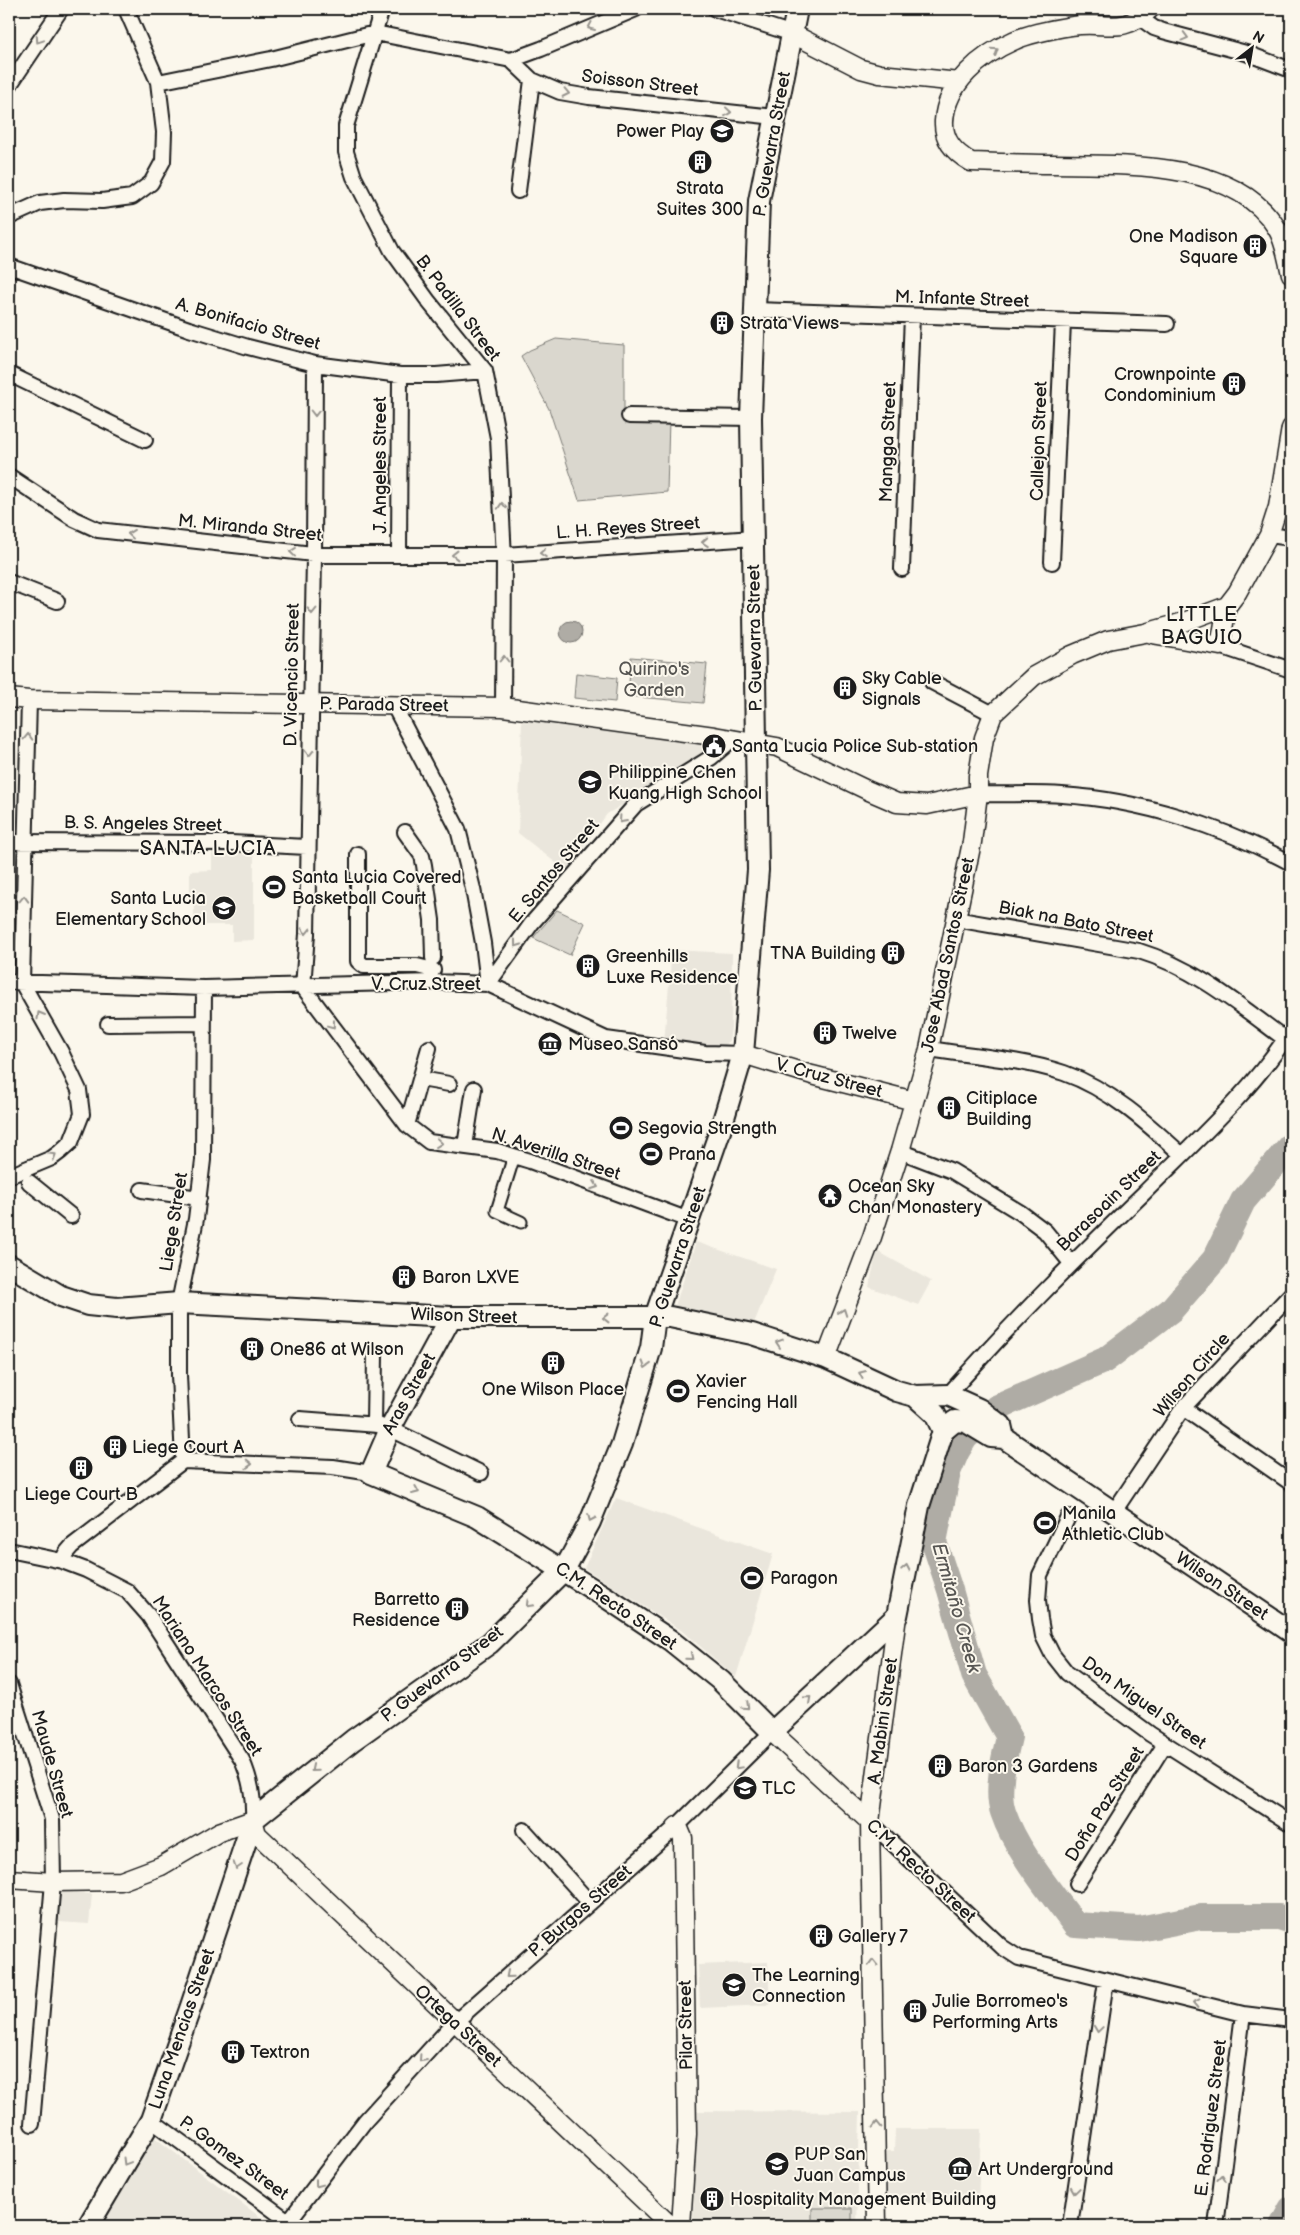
<svg xmlns="http://www.w3.org/2000/svg" width="1300" height="2235" viewBox="0 0 1300 2235" font-family="'Balsamiq Sans',sans-serif">
<style>
.built{fill:#eae6dc}
.green{fill:#dad7ce;stroke:#7b7a75}
.water{fill:#afaca5;stroke:#74726e}
.lines{fill:none;stroke-linecap:round;stroke-linejoin:round}
.river{stroke:#afaca5;stroke-width:26}
.pedestrian-casing{stroke:#1c1c1c;stroke-width:15}
.minor-casing{stroke:#1c1c1c;stroke-width:18}
.tertiary-casing{stroke:#1c1c1c;stroke-width:21}
.secondary-casing{stroke:#1c1c1c;stroke-width:24}
.pedestrian{stroke:#fbf7ec;stroke-width:11}
.minor{stroke:#fbf7ec;stroke-width:14}
.tertiary{stroke:#fbf7ec;stroke-width:18}
.secondary{stroke:#fbf7ec;stroke-width:20}
.oneway{stroke:#97948e}
.labels{text-anchor:middle;dominant-baseline:central;stroke-width:4;stroke-linejoin:round;paint-order:stroke}
.street-label{font-size:18px;fill:#1c1c1c;stroke:#fbf7ec}
.poi-label{font-size:18px;fill:#1c1c1c;stroke:#fbf7ec;text-anchor:start}
.park-label{font-size:18px;fill:#555451;stroke:#fbf7ec}
.water-label{font-size:19px;font-style:italic;fill:#575653;stroke:#fbf7ec}
.quarter-label{font-size:20px;letter-spacing:1px;fill:#1c1c1c;stroke:#fbf7ec}
</style>
<rect width="100%" height="100%" fill="#fbf7ec"/>
<filter id="ink" filterUnits="userSpaceOnUse"><feTurbulence type="fractalNoise" baseFrequency=".02" numOctaves="2"/><feDisplacementMap in="SourceGraphic" scale="10" xChannelSelector="R" yChannelSelector="G"/><feConvolveMatrix kernelMatrix="1 2 1 2 8 2 1 2 1" color-interpolation-filters="sRGB"/></filter>
<g filter="url(#ink)">
<path class="built" d="M522 721 708 740 713 750 607 814 566 871 518 833Z
M212 850H254V940L232 941V925H194V892H190V871L212 870Z
M672 950 732 953 731 1027 729 1041 724 1047 664 1042Z
M696 1242 776 1269 752 1328 674 1309Z
M877 1251 931 1281 918 1305 869 1287Z
M616 1498 773 1554 736 1677 681 1630 584 1568Z
M61 1891 92 1894 89 1924 59 1922Z
M768 1962 770 2005 700 2008 698 1965Z
M696 2111 860 2112 857 2226H693Z
M895 2129H981L978 2204 882 2202 881 2151H894Z
M154 2137 272 2226H99Z"/>
<path class="green" d="M556 339 624 345V419H669L667 492 579 500 549 409 521 356 530 350Z
M631 657 707 664 703 703 628 696Z
M576 673 617 678 615 702 574 698Z
M557 910 585 923 570 955 533 938Z
M812 2208H852V2226H812Z"/>
<path class="water" d="M560 632a11 11 0 1 1 22 0a11 11 0 1 1-22 0Z"/>
<g class="lines">
<path class="river" d="M1291 1145 1243 1201 1215 1259 1171 1310 1105 1360 996 1408 965 1438 957 1451 948 1472 934 1542 950 1590 974 1675 1009 1737C1004 1758 996 1791 1003 1812 1016 1851 1051 1892 1075 1925L1139 1929 1201 1917H1279L1291 1921
M1282 2226 1291 2209"/>
<defs>
<path id="pedestrian" d="M514 1156 497 1211 521 1222"/>
<path id="minor" d="M382 9 346 126V152L354 177 392 251 429 302 485 371 498 438 504 558 503 707
M715 9 793 34
M1140 18 1154 28 1163 31 1246 53 1291 70
M511 60 532 80 560 92 589 97 775 117
M158 82 271 59 375 33 511 60 541 49 636 9
M9 86 61 9
M518 191 532 80
M9 217 40 203 64 200 102 201 132 197 151 183 163 161 164 132 158 82 126 9
M9 266 189 329 248 347 315 364 400 375H436L485 371
M755 310 1167 324
M9 374 145 440
M629 416 751 418
M9 476 74 519 98 530 322 555H504L754 538
M1269 535 1291 538
M399 555 400 375
M1052 562 1063 322
M902 569 912 316
M9 582 57 601
M1220 646 1291 670
M932 682 993 714
M394 706 458 829 473 889 483 943 488 984
M978 794C1006 795 1034 793 1062 795 1141 800 1221 826 1291 863
M405 832 422 856 424 865 432 920 433 958
M9 842 231 843 307 847
M358 854V961L364 966H417L433 970
M955 919 1139 951C1195 968 1239 1005 1285 1039
M9 982 204 988 434 982 488 984 606 1039 705 1053 743 1054
M488 984 532 923 636 804 712 757 726 745 728 738
M303 987 307 934 314 558 315 364
M303 987 407 1125 429 1142 497 1151 530 1161 689 1220
M108 1024 203 1023
M929 1049C973 1056 1021 1059 1064 1073 1110 1089 1147 1123 1182 1155
M421 1079 449 1084
M407 1125 429 1048
M465 1146 474 1089
M900 1151 952 1171 1021 1213 1045 1231 1071 1263
M9 1176 52 1158 60 1152 71 1142 82 1114 79 1090 61 1052 22 983 29 700
M29 1182 71 1216
M142 1190 199 1198
M948 1395C1010 1324 1077 1258 1144 1193 1195 1142 1252 1091 1291 1030
M1183 1408 1291 1483
M300 1419 378 1425 399 1433 481 1473
M374 1424 375 1355
M183 1461 179 1375V1303L196 1219 203 1160 204 988
M1113 1513 1183 1408 1291 1294
M1068 1517 1040 1575 1038 1600 1040 1619 1043 1636 1052 1654 1067 1673 1150 1734 1291 1824
M9 1550 62 1561 86 1570 127 1591 149 1616 242 1760C251 1781 254 1798 253 1820
M62 1561 66 1553 72 1546 183 1461 333 1467 371 1473
M9 1684 52 1819 53 1882 32 2124
M870 1822 1002 1947 1019 1958 1243 2014 1291 2020
M524 1830 590 1903
M1077 1884 1165 1744
M151 2120 295 2226
M285 2226 365 2121 454 2023 677 1826 772 1732
M1070 2226 1106 1981
M1216 2226 1243 2014"/>
<path id="tertiary" d="M1150 9C1120 37 1106 20 1072 26 1053 29 1030 33 1013 41 981 55 946 84 944 121 943 141 955 153 971 162 998 163 1025 164 1051 164 1120 165 1234 159 1276 227 1285 240 1287 258 1291 274
M793 34 861 69 880 74 959 82
M1152 634 1220 646 1227 606 1237 593 1269 535 1278 507 1291 428
M9 698 29 700 503 707 714 736 777 747 869 791 897 803 927 805 978 794
M743 1054 812 1075 914 1101
M826 1358 872 1237 900 1151 929 1049 972 842 978 794V776L984 738 993 714 1034 676 1072 655 1108 640 1145 633 1184 622 1227 606
M772 1732 870 1822
M677 1826 680 1831 683 1838 687 2134 681 2226
M9 1879 53 1882 121 1881 161 1866 219 1832 253 1820 257 1834 671 2226
M877 2226 870 1822 897 1616"/>
<path id="secondary" d="M9 1265 61 1296 88 1305 117 1308 179 1303 451 1317H670L752 1334 826 1358 897 1391 915 1396 948 1395 979 1409 996 1422 1001 1425 1004 1438
M451 1317 390 1429 371 1473 477 1517 607 1598 670 1640 721 1681 772 1732 897 1616 919 1506 943 1431 955 1421 966 1422 991 1437 1004 1438 1291 1632
M915 1396 935 1414 943 1431
M88 2226 151 2120 191 2006 253 1820 353 1740 490 1643 564 1570 590 1522 622 1444 651 1348 655 1317 720 1131 743 1054 758 870 751 418 759 201 797 9"/>
</defs>
<use href="#pedestrian" class="pedestrian-casing"/>
<use href="#minor" class="minor-casing"/>
<use href="#tertiary" class="tertiary-casing"/>
<use href="#secondary" class="secondary-casing"/>
<use href="#pedestrian" class="pedestrian"/>
<use href="#minor" class="minor"/>
<use href="#tertiary" class="tertiary"/>
<use href="#secondary" class="secondary"/>
</g>
<defs><path id="oneway-chevron" d="M-2-3.5L2.5 0L-2 3.5" fill="none" stroke-width="1.6" stroke-linecap="round" stroke-linejoin="round" transform="scale(1.25)"/></defs>
<g class="oneway">
<use href="#oneway-chevron" transform="translate(591 27) rotate(156)"/>
<use href="#oneway-chevron" transform="translate(1185 37) rotate(15)"/>
<use href="#oneway-chevron" transform="translate(39 40) rotate(124)"/>
<use href="#oneway-chevron" transform="translate(995 51) rotate(-33)"/>
<use href="#oneway-chevron" transform="translate(566 93) rotate(12)"/>
<use href="#oneway-chevron" transform="translate(728 112) rotate(6)"/>
<use href="#oneway-chevron" transform="translate(315 413) rotate(90)"/>
<use href="#oneway-chevron" transform="translate(502 506) rotate(-93)"/>
<use href="#oneway-chevron" transform="translate(131 534) rotate(-174)"/>
<use href="#oneway-chevron" transform="translate(705 542) rotate(176)"/>
<use href="#oneway-chevron" transform="translate(293 552) rotate(-174)"/>
<use href="#oneway-chevron" transform="translate(543 553) rotate(176)"/>
<use href="#oneway-chevron" transform="translate(455 555) rotate(-180)"/>
<use href="#oneway-chevron" transform="translate(312 611) rotate(91)"/>
<use href="#oneway-chevron" transform="translate(504 659) rotate(-90)"/>
<use href="#oneway-chevron" transform="translate(28 737) rotate(-89)"/>
<use href="#oneway-chevron" transform="translate(309 753) rotate(91)"/>
<use href="#oneway-chevron" transform="translate(622 820) rotate(132)"/>
<use href="#oneway-chevron" transform="translate(24 899) rotate(-88)"/>
<use href="#oneway-chevron" transform="translate(306 931) rotate(91)"/>
<use href="#oneway-chevron" transform="translate(517 944) rotate(126)"/>
<use href="#oneway-chevron" transform="translate(40 1015) rotate(-120)"/>
<use href="#oneway-chevron" transform="translate(332 1025) rotate(53)"/>
<use href="#oneway-chevron" transform="translate(439 1143) rotate(6)"/>
<use href="#oneway-chevron" transform="translate(53 1156) rotate(-32)"/>
<use href="#oneway-chevron" transform="translate(595 1186) rotate(20)"/>
<use href="#oneway-chevron" transform="translate(843 1312) rotate(-70)"/>
<use href="#oneway-chevron" transform="translate(606 1318) rotate(180)"/>
<use href="#oneway-chevron" transform="translate(779 1343) rotate(-162)"/>
<use href="#oneway-chevron" transform="translate(646 1365) rotate(107)"/>
<use href="#oneway-chevron" transform="translate(862 1374) rotate(-156)"/>
<use href="#oneway-chevron" transform="translate(249 1464) rotate(2)"/>
<use href="#oneway-chevron" transform="translate(416 1491) rotate(23)"/>
<use href="#oneway-chevron" transform="translate(591 1518) rotate(114)"/>
<use href="#oneway-chevron" transform="translate(906 1568) rotate(-79)"/>
<use href="#oneway-chevron" transform="translate(529 1604) rotate(135)"/>
<use href="#oneway-chevron" transform="translate(690 1657) rotate(39)"/>
<use href="#oneway-chevron" transform="translate(808 1699) rotate(-42)"/>
<use href="#oneway-chevron" transform="translate(746 1706) rotate(44)"/>
<use href="#oneway-chevron" transform="translate(738 1766) rotate(135)"/>
<use href="#oneway-chevron" transform="translate(314 1769) rotate(140)"/>
<use href="#oneway-chevron" transform="translate(237 1866) rotate(108)"/>
<use href="#oneway-chevron" transform="translate(873 1963) rotate(-91)"/>
<use href="#oneway-chevron" transform="translate(509 1975) rotate(139)"/>
<use href="#oneway-chevron" transform="translate(1196 2003) rotate(-167)"/>
<use href="#oneway-chevron" transform="translate(1098 2029) rotate(98)"/>
<use href="#oneway-chevron" transform="translate(422 2059) rotate(132)"/>
<use href="#oneway-chevron" transform="translate(877 2125) rotate(-91)"/>
<use href="#oneway-chevron" transform="translate(126 2162) rotate(121)"/>
<use href="#oneway-chevron" transform="translate(1222 2178) rotate(-83)"/>
<use href="#oneway-chevron" transform="translate(318 2184) rotate(127)"/>
<use href="#oneway-chevron" transform="translate(1075 2190) rotate(98)"/>
</g>
</g>
<defs>
<symbol id="school-disc" viewBox="-11 -11 22 22"><circle r="9.5" fill="#1c1c1c" stroke="#fbf7ec"/><path d="M0-5L7-2L0 1L-7-2ZM-4 1L0 2.5L4 1V4Q0 6-4 4Z" fill="#fff"/></symbol>
<symbol id="building-disc" viewBox="-11 -11 22 22"><circle r="9.5" fill="#1c1c1c" stroke="#fbf7ec"/><path d="M-4-6H4V6H1V3H-1V6H-4ZM-2.5-4.3h1.7v1.8h-1.7ZM.8-4.3h1.7v1.8H.8ZM-2.5-1h1.7V.8h-1.7ZM.8-1h1.7V.8H.8Z" fill="#fff"/></symbol>
<symbol id="civic-disc" viewBox="-11 -11 22 22"><circle r="9.5" fill="#1c1c1c" stroke="#fbf7ec"/><path d="M-.6-6.5H3V-4.5H.6V-3L4-1V1h2V6H-6V1h2V-1L-.6-3ZM-1.2 2.5V6h2.4V2.5Z" fill="#fff"/></symbol>
<symbol id="stadium-disc" viewBox="-11 -11 22 22"><circle r="9.5" fill="#1c1c1c" stroke="#fbf7ec"/><path d="M0-5a6.5 5 0 1 0 0 10a6.5 5 0 1 0 0-10ZM-3.5-1.8h7v3.6h-7Z" fill="#fff"/></symbol>
<symbol id="museum-disc" viewBox="-11 -11 22 22"><circle r="9.5" fill="#1c1c1c" stroke="#fbf7ec"/><path d="M0-6L6-3V-2H-6V-3ZM-5-1h2V3h-2ZM-1-1h2V3h-2ZM3-1h2V3H3ZM-6 4H6V6H-6Z" fill="#fff"/></symbol>
<symbol id="temple-disc" viewBox="-11 -11 22 22"><circle r="9.5" fill="#1c1c1c" stroke="#fbf7ec"/><path d="M0-6L5-2H3V0L6.5 2.5H4V6H1.5V3h-3V6H-4V2.5H-6.5L-3 0V-2H-5Z" fill="#fff"/></symbol>
<symbol id="university-disc" viewBox="-11 -11 22 22"><circle r="9.5" fill="#1c1c1c" stroke="#fbf7ec"/><path d="M0-5L7-2L0 1L-7-2ZM-4 1L0 2.5L4 1V4Q0 6-4 4Z" fill="#fff"/></symbol>
</defs>
<g fill-rule="evenodd">
<use href="#school-disc" x="708" y="117" width="28" height="28"/>
<use href="#building-disc" x="686" y="148" width="28" height="28"/>
<use href="#building-disc" x="1241" y="232" width="28" height="28"/>
<use href="#building-disc" x="708" y="309" width="28" height="28"/>
<use href="#building-disc" x="1220" y="370" width="28" height="28"/>
<use href="#building-disc" x="831" y="674" width="28" height="28"/>
<use href="#civic-disc" x="700" y="732" width="28" height="28"/>
<use href="#school-disc" x="576" y="768" width="28" height="28"/>
<use href="#stadium-disc" x="260" y="873" width="28" height="28"/>
<use href="#school-disc" x="210" y="894" width="28" height="28"/>
<use href="#building-disc" x="879" y="939" width="28" height="28"/>
<use href="#building-disc" x="574" y="952" width="28" height="28"/>
<use href="#building-disc" x="811" y="1019" width="28" height="28"/>
<use href="#museum-disc" x="536" y="1030" width="28" height="28"/>
<use href="#building-disc" x="935" y="1094" width="28" height="28"/>
<use href="#stadium-disc" x="607" y="1114" width="28" height="28"/>
<use href="#stadium-disc" x="637" y="1140" width="28" height="28"/>
<use href="#temple-disc" x="816" y="1182" width="28" height="28"/>
<use href="#building-disc" x="390" y="1263" width="28" height="28"/>
<use href="#building-disc" x="238" y="1335" width="28" height="28"/>
<use href="#building-disc" x="539" y="1349" width="28" height="28"/>
<use href="#stadium-disc" x="664" y="1377" width="28" height="28"/>
<use href="#building-disc" x="101" y="1433" width="28" height="28"/>
<use href="#building-disc" x="67" y="1454" width="28" height="28"/>
<use href="#stadium-disc" x="1031" y="1509" width="28" height="28"/>
<use href="#stadium-disc" x="738" y="1564" width="28" height="28"/>
<use href="#building-disc" x="443" y="1595" width="28" height="28"/>
<use href="#building-disc" x="926" y="1752" width="28" height="28"/>
<use href="#school-disc" x="731" y="1774" width="28" height="28"/>
<use href="#building-disc" x="807" y="1922" width="28" height="28"/>
<use href="#school-disc" x="720" y="1971" width="28" height="28"/>
<use href="#building-disc" x="901" y="1997" width="28" height="28"/>
<use href="#building-disc" x="219" y="2038" width="28" height="28"/>
<use href="#university-disc" x="763" y="2150" width="28" height="28"/>
<use href="#museum-disc" x="946" y="2155" width="28" height="28"/>
<use href="#building-disc" x="698" y="2185" width="28" height="28"/>
</g>
<g class="labels">
<g class="street-label">
<text transform="translate(640 83) rotate(7)">Soisson Street</text>
<text transform="translate(772 144) rotate(-80)">P. Guevarra Street</text>
<text transform="translate(962 299) rotate(2)">M. Infante Street</text>
<text transform="translate(458 308) rotate(53)">B. Padilla Street</text>
<text transform="translate(248 324) rotate(16)">A. Bonifacio Street</text>
<text transform="translate(1039 441) rotate(-88)">Callejon Street</text>
<text transform="translate(888 442) rotate(-88)">Mangga Street</text>
<text transform="translate(380 465) rotate(-90)">J. Angeles Street</text>
<text transform="translate(250 528) rotate(6)">M. Miranda Street</text>
<text transform="translate(628 528) rotate(-4)">L. H. Reyes Street</text>
<text transform="translate(755 638) rotate(-91)">P. Guevarra Street</text>
<text transform="translate(292 675) rotate(-89)">D. Vicencio Street</text>
<text transform="translate(384 705) rotate(1)">P. Parada Street</text>
<text transform="translate(143 824) rotate(1)">B. S. Angeles Street</text>
<text transform="translate(554 871) rotate(-50)">E. Santos Street</text>
<text transform="translate(1076 922) rotate(11)">Biak na Bato Street</text>
<text transform="translate(948 955) rotate(-78)">Jose Abad Santos Street</text>
<text x="426" y="984">V. Cruz Street</text>
<text transform="translate(829 1078) rotate(15)">V. Cruz Street</text>
<text transform="translate(556 1154) rotate(18)">N. Averilla Street</text>
<text transform="translate(1109 1201) rotate(-44)">Barasoain Street</text>
<text transform="translate(174 1222) rotate(-81)">Liege Street</text>
<text transform="translate(678 1257) rotate(-72)">P. Guevarra Street</text>
<text transform="translate(464 1316) rotate(2)">Wilson Street</text>
<text transform="translate(1192 1375) rotate(-49)">Wilson Circle</text>
<text transform="translate(409 1394) rotate(-61)">Aras Street</text>
<text transform="translate(1222 1586) rotate(34)">Wilson Street</text>
<text transform="translate(616 1606) rotate(34)">C.M. Recto Street</text>
<text transform="translate(442 1674) rotate(-37)">P. Guevarra Street</text>
<text transform="translate(207 1676) rotate(57)">Mariano Marcos Street</text>
<text transform="translate(1144 1703) rotate(35)">Don Miguel Street</text>
<text transform="translate(883 1721) rotate(-82)">A. Mabini Street</text>
<text transform="translate(52 1764) rotate(74)">Maude Street</text>
<text transform="translate(1105 1804) rotate(-58)">Doña Paz Street</text>
<text transform="translate(921 1871) rotate(43)">C.M. Recto Street</text>
<text transform="translate(580 1911) rotate(-41)">P. Burgos Street</text>
<text transform="translate(686 2025) rotate(-91)">Pilar Street</text>
<text transform="translate(458 2026) rotate(43)">Ortega Street</text>
<text transform="translate(182 2029) rotate(-71)">Luna Mencias Street</text>
<text transform="translate(1211 2118) rotate(-83)">E. Rodriguez Street</text>
<text transform="translate(234 2158) rotate(36)">P. Gomez Street</text>
</g>
<g class="poi-label">
<text x="704" y="131" text-anchor="end">Power Play</text>
<text x="700" y="188" text-anchor="middle">Strata<tspan x="700" dy="21">Suites 300</tspan></text>
<text x="1238" y="236" text-anchor="end">One Madison<tspan x="1238" dy="21">Square</tspan></text>
<text x="740" y="323">Strata Views</text>
<text x="1216" y="374" text-anchor="end">Crownpointe<tspan x="1216" dy="21">Condominium</tspan></text>
<text x="862" y="678">Sky Cable<tspan x="862" dy="21">Signals</tspan></text>
<text x="732" y="746">Santa Lucia Police Sub-station</text>
<text x="608" y="772">Philippine Chen<tspan x="608" dy="21">Kuang High School</tspan></text>
<text x="292" y="877">Santa Lucia Covered<tspan x="292" dy="21">Basketball Court</tspan></text>
<text x="206" y="898" text-anchor="end">Santa Lucia<tspan x="206" dy="21">Elementary School</tspan></text>
<text x="876" y="953" text-anchor="end">TNA Building</text>
<text x="606" y="956">Greenhills<tspan x="606" dy="21">Luxe Residence</tspan></text>
<text x="842" y="1033">Twelve</text>
<text x="568" y="1044">Museo Sansó</text>
<text x="966" y="1098">Citiplace<tspan x="966" dy="21">Building</tspan></text>
<text x="638" y="1128">Segovia Strength</text>
<text x="668" y="1154">Prana</text>
<text x="848" y="1186">Ocean Sky<tspan x="848" dy="21">Chan Monastery</tspan></text>
<text x="422" y="1277">Baron LXVE</text>
<text x="270" y="1349">One86 at Wilson</text>
<text x="696" y="1381">Xavier<tspan x="696" dy="21">Fencing Hall</tspan></text>
<text x="553" y="1389" text-anchor="middle">One Wilson Place</text>
<text x="132" y="1447">Liege Court A</text>
<text x="81" y="1494" text-anchor="middle">Liege Court B</text>
<text x="1062" y="1513">Manila<tspan x="1062" dy="21">Athletic Club</tspan></text>
<text x="770" y="1578">Paragon</text>
<text x="440" y="1599" text-anchor="end">Barretto<tspan x="440" dy="21">Residence</tspan></text>
<text x="958" y="1766">Baron 3 Gardens</text>
<text x="762" y="1788">TLC</text>
<text x="838" y="1936">Gallery 7</text>
<text x="752" y="1975">The Learning<tspan x="752" dy="21">Connection</tspan></text>
<text x="932" y="2001">Julie Borromeo's<tspan x="932" dy="21">Performing Arts</tspan></text>
<text x="250" y="2052">Textron</text>
<text x="794" y="2154">PUP San<tspan x="794" dy="21">Juan Campus</tspan></text>
<text x="978" y="2169">Art Underground</text>
<text x="730" y="2199">Hospitality Management Building</text>
</g>
<g class="park-label">
<text x="654" y="669">Quirino's<tspan x="654" dy="21">Garden</tspan></text>
</g>
<g class="water-label">
<text transform="translate(956 1608) rotate(74)">Ermitaño Creek</text>
</g>
<g class="quarter-label">
<text x="1202" y="615">LITTLE<tspan x="1202" dy="23">BAGUIO</tspan></text>
<text x="208" y="849">SANTA LUCIA</text>
</g>
</g>
<rect width="1300" height="2235" fill="none" stroke="#fbf7ec" stroke-width="30"/>
<rect x="15" y="15" width="1270" height="2205" fill="none" stroke="#1c1c1c" stroke-width="2" filter="url(#ink)"/>
<g transform="translate(1252 48) rotate(31)" stroke="#fbf7ec" stroke-width="4" paint-order="stroke">
<path d="M0-4L9 19L0 12L-9 19Z" fill="#1c1c1c"/>
<text y="-8" font-size="14" font-weight="bold" text-anchor="middle" fill="#1c1c1c">N</text>
</g>
</svg>
